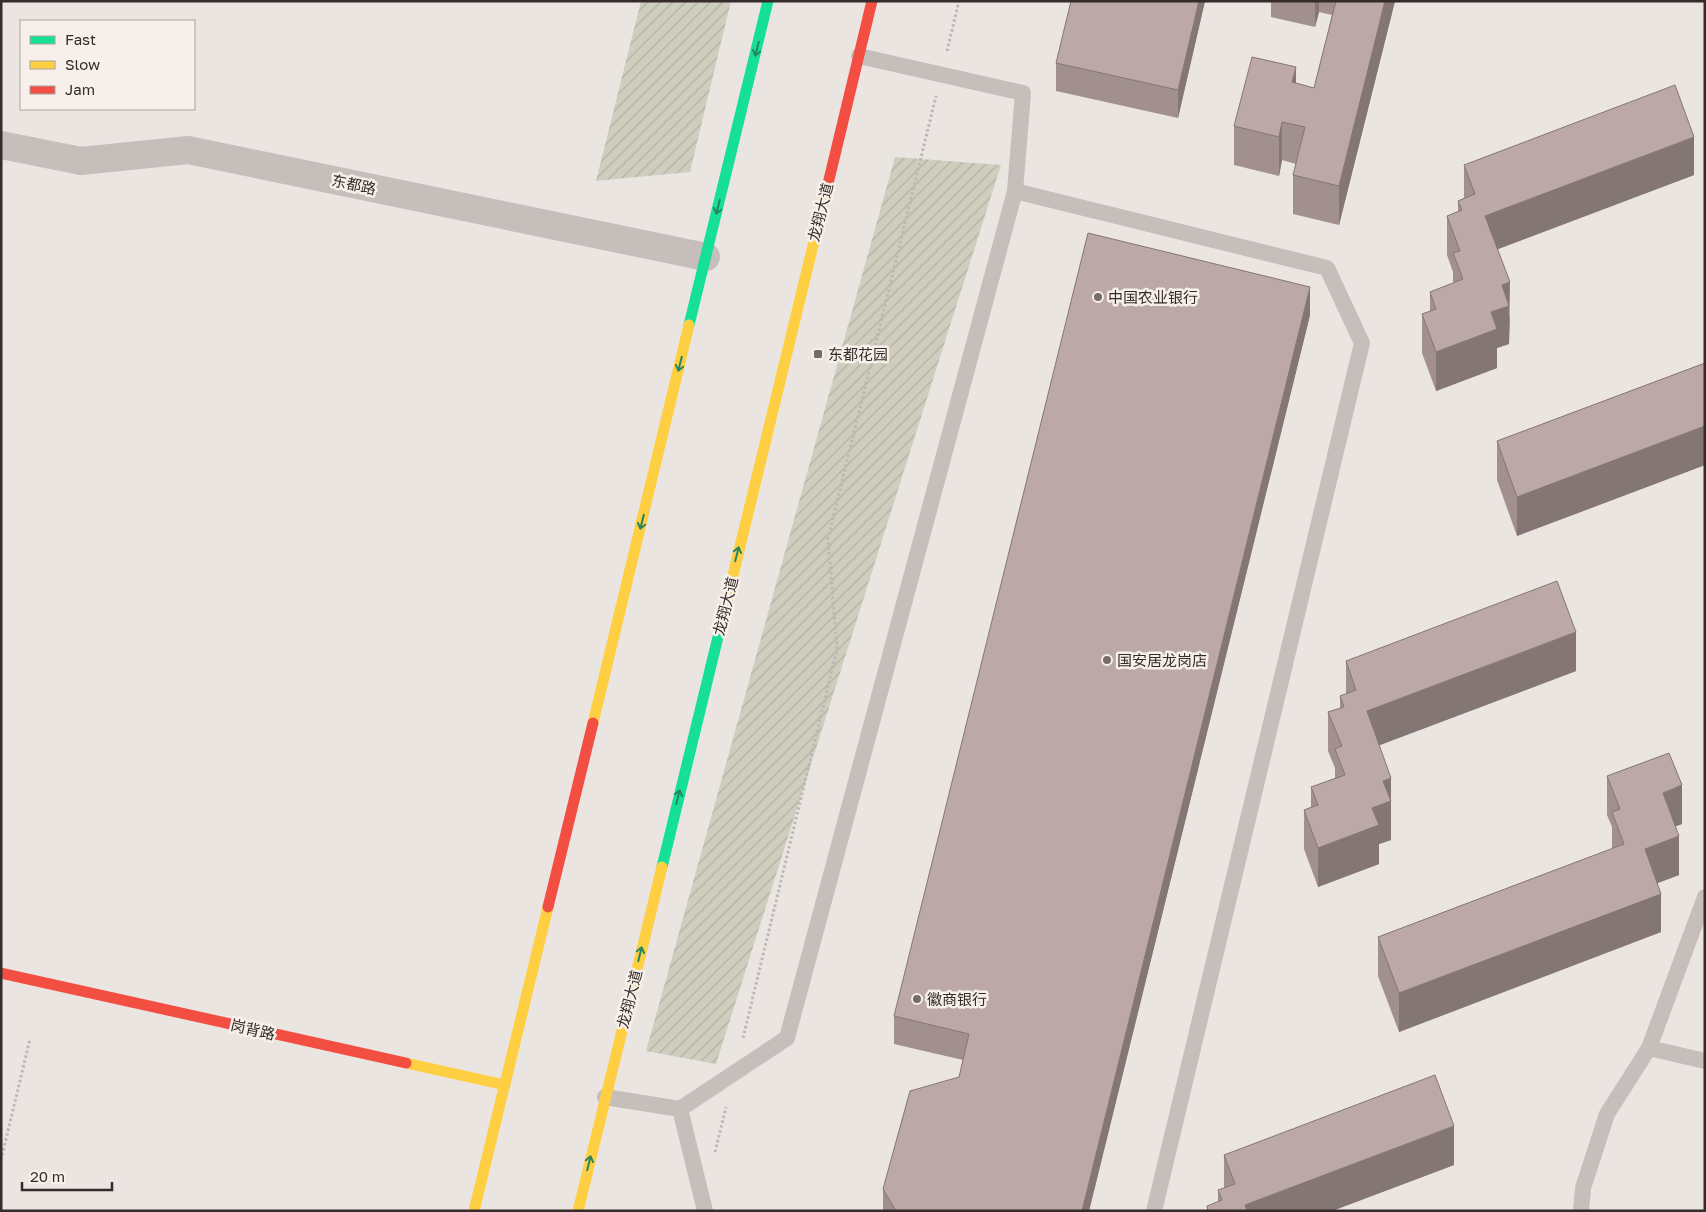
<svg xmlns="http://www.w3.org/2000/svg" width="1706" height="1212" viewBox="0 0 1706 1212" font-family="'Golos Text','Noto Sans SC',sans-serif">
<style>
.garden{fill:url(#garden-furrows)}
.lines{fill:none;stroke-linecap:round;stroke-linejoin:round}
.path{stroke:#bdb6b4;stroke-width:3;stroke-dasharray:2.5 2.5;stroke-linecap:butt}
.lane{stroke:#c5bebb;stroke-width:16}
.street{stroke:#c5bebb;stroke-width:28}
.fast{stroke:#16e098;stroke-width:11}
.slow{stroke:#ffcf43;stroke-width:11}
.jam{stroke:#f24e42;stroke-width:11}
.wall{fill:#a2908f}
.shaded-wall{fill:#847674}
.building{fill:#bca8a6;stroke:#847674}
.oneway{stroke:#268661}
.poi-dot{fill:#756c6a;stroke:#f7efea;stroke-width:2}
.labels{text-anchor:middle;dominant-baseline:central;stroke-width:5;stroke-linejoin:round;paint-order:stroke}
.street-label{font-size:15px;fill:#352b2a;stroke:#f7efea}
.poi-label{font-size:15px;fill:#352b2a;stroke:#f7efea;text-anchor:start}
</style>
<defs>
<pattern id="garden-furrows" width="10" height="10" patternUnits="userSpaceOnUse" patternTransform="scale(1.25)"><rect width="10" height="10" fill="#cfcebe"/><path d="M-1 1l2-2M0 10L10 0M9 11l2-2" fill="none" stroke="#b2b1a3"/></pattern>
</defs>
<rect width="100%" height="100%" fill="#ebe5e2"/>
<path class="garden" d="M641 1H731L690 172 596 181Z
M895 157 1001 165 716 1064 646 1051Z"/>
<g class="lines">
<path class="path" d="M947 51 959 1
M743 1038 837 649 828 539 936 96
M715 1152 726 1107
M1 1160 30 1039"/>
<path class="lane" d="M859 56 1023 93 1015 191 1327 268 1362 343 1154 1211
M1649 1048 1705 1061
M605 1097 680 1109
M705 1211 680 1109 787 1038 1015 191
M1581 1211 1583 1188 1607 1114 1649 1048 1705 897"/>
<path class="street" d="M1 145 81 161 188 150 706 257"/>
<path class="fast" d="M689 325 768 1
M662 867 727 600"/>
<path class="slow" d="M727 600 826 192
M593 723 689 325
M406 1063 505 1085
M474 1211 548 907
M578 1211 662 867"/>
<path class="jam" d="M826 192 872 1
M548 907 593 723
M1 973 406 1063"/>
</g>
<path class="wall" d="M1205 1 1178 118 1056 91V63Z
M1271 1H1395L1339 225 1293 214V175L1296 164 1282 160 1279 176 1234 165V126L1296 83 1314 88 1332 15 1319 12 1315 27 1271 17Z
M1705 1V41H1704Z
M1464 165 1694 175 1498 249 1510 320 1509 344 1497 348V368L1436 391 1422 353V314L1430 311V292L1453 283V272L1447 255V216L1458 212V201L1464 198Z
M1310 315 1089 1211H883V1189L959 1077 963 1060 894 1044V1016Z
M1705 363V465L1517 536 1497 480V441Z
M1346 661 1576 671 1379 745 1391 816V840L1379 844V864L1318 887 1304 849V810L1311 807V787L1335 778V768L1328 751V712L1340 708V696L1346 694Z
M1607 776 1682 824 1675 826 1679 875 1657 883 1661 932 1399 1032 1378 976V937L1612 849V827L1607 815Z
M1224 1155 1454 1165 1332 1211H1207V1206L1218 1202V1190L1224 1188Z"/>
<path class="shaded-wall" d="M1199 1H1205L1178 118V90Z
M1315 1H1319V12L1315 27Z
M1385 1H1395L1339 225V186Z
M1296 67V106L1292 82Z
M1282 122V160L1279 176V137Z
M1694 137V175L1485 254V216Z
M1510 282 1509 344 1497 348V368L1436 391V352L1491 312 1502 285Z
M1310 287V315L1089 1211H1082Z
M1705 426V465L1517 536V497Z
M1576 632V671L1367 750V711Z
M1391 778V840L1379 844V864L1318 887V848L1372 808 1383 781Z
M1682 785V824L1663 831V793Z
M1679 836V875L1645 888V849Z
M1661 894V932L1399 1032V993Z
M1454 1126V1165L1332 1211H1245V1205Z"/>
<path class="building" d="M1071 1H1199L1178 90 1056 63Z
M1336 1H1385L1339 186 1293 175 1305 127 1282 122 1279 137 1234 126 1252 57 1296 67 1292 82 1314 88Z
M1675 85 1694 137 1485 216 1510 282 1502 285 1509 306 1491 312 1497 329 1436 352 1422 314 1436 309 1430 292 1463 279 1453 253 1460 251 1447 216 1462 210 1458 201 1475 194 1464 165Z
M1088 233 1310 287 1082 1211H896L883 1189 910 1091 959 1077 969 1034 894 1016Z
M1705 363V426L1517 497 1497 441Z
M1557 581 1576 632 1367 711 1391 778 1383 781 1391 801 1372 808 1379 825 1318 848 1304 810 1318 805 1311 787 1345 775 1335 749 1342 746 1328 712 1344 707 1340 696 1356 690 1346 661Z
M1669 753 1682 785 1663 793 1679 836 1645 849 1661 894 1399 993 1378 937 1624 844 1612 812 1620 809 1607 776Z
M1435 1075 1454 1126 1245 1205 1247 1211H1208L1207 1206 1222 1200 1218 1190 1235 1184 1224 1155Z"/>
<defs><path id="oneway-shaft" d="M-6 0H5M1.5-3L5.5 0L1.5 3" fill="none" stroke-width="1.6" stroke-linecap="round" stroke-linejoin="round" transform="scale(1.25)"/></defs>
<g class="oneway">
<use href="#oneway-shaft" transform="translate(757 49) rotate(104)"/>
<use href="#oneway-shaft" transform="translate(718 207) rotate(104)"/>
<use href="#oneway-shaft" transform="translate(680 364) rotate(104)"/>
<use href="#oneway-shaft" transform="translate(642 522) rotate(104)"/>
<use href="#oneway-shaft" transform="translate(737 554) rotate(-76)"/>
<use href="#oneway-shaft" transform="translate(678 797) rotate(-76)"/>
<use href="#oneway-shaft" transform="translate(640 954) rotate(-76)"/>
<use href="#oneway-shaft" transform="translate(589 1163) rotate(-76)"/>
</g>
<g class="poi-dot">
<circle cx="1098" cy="297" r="5"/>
<rect x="813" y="349" width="10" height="10" rx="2.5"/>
<circle cx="1107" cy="660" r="5"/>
<circle cx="917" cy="999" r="5"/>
</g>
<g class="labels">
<g class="street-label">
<text transform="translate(354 184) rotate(12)">东都路</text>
<text transform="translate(820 212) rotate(-76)">龙翔大道</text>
<text transform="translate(725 606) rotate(-76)">龙翔大道</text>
<text transform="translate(629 999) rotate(-76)">龙翔大道</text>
<text transform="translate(253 1029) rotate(13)">岗背路</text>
</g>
<g class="poi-label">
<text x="1108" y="297">中国农业银行</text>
<text x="828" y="354">东都花园</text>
<text x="1117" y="660">国安居龙岗店</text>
<text x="927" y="999">徽商银行</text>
</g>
</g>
<rect width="1706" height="1212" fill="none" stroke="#352b2a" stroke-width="5"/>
<rect x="20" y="20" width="175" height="90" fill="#f7efea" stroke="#a9a19d"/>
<rect x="30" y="36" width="25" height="8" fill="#16e098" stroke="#a9a19d"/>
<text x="65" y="45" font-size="15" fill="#352b2a">Fast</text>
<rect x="30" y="61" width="25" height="8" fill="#ffcf43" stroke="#a9a19d"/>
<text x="65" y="70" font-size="15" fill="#352b2a">Slow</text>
<rect x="30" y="86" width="25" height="8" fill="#f24e42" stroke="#a9a19d"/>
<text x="65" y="95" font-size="15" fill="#352b2a">Jam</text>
<path d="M22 1182v8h90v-8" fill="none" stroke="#352b2a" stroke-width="2.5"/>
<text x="30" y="1182" font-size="15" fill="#352b2a" stroke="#f7efea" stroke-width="4" paint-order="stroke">20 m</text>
</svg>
